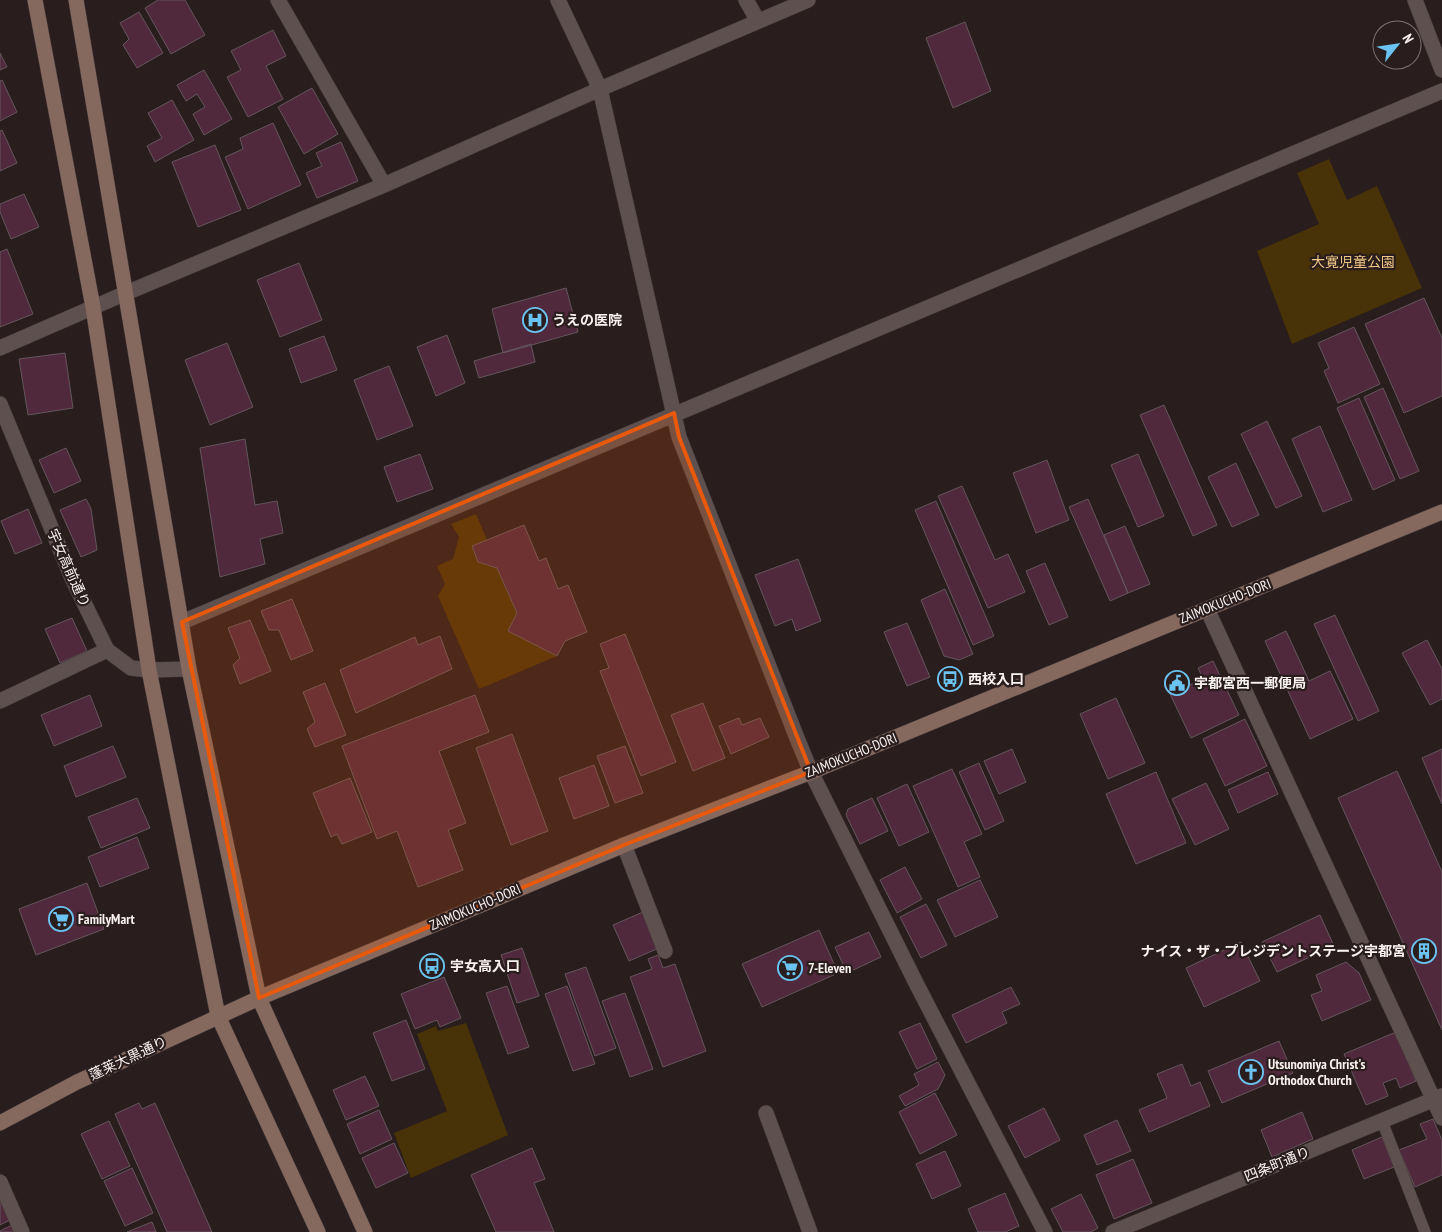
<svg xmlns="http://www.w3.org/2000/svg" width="1442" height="1232" viewBox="0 0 1442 1232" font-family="'PT Sans Narrow','Noto Sans JP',sans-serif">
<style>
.green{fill:#483207}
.building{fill:#51293c;stroke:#63565c}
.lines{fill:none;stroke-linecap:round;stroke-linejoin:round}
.lane-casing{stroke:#453a3a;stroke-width:12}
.street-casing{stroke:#453a3a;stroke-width:16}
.secondary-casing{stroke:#453a3a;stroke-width:16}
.lane{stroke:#5e504f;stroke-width:11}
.street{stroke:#5e504f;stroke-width:15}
.secondary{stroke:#86695e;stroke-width:15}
.marked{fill:#e8590c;fill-opacity:0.2;stroke:#e8590c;stroke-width:4;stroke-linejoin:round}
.labels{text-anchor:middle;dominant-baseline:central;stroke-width:4.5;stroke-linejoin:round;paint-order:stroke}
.park-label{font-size:14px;fill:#f0c785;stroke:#291d1d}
.poi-label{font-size:14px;font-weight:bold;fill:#faf1f1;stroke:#291d1d;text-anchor:start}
.street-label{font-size:14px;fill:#faf1f1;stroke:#291d1d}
</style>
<rect width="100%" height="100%" fill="#291d1d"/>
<path class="green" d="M1329 159 1347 200 1377 186 1422 288 1292 344 1257 251 1319 224 1297 173Z
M476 514 487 540 472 546 478 562 497 568 517 613 508 631 557 656 479 689 438 596 445 584 437 566 453 559 459 537 451 524Z
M466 1023 508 1135 411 1178 394 1133 447 1111 417 1034 436 1026 438 1031Z"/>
<path class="building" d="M158 0H185L205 35 171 54 145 8Z
M139 12 163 53 137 68 123 45 129 39 120 23Z
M965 22 991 91 953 108 926 38Z
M273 30 286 56 266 66 283 99 248 117 227 77 241 70 231 51Z
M0 53 7 67 0 70Z
M204 70 232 119 204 135 193 114 205 107 197 94 186 101 177 85Z
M2 80 17 112 0 121V81Z
M312 88 338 134 304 154 278 107Z
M172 100 194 140 155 162 147 146 162 138 148 113Z
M273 123 301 185 248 209 225 157 243 149 240 138Z
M2 130 17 163 0 171V131Z
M341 142 358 181 317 198 306 173 322 166 316 153Z
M215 145 241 210 198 227 172 162Z
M24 194 39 227 11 239 0 212V204Z
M7 249 33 314 0 327V252Z
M299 263 322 320 280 337 257 280Z
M566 288 578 332 503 353 492 309Z
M1424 298 1442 338V396L1404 413 1365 324Z
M1354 327 1380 384 1338 403 1324 371 1329 368 1318 343Z
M447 335 465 383 436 396 417 347Z
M324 336 337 370 301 383 289 349Z
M227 343 253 407 210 425 185 360Z
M531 344 535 362 479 378 474 361Z
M65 353 73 408 28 415 19 359Z
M389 366 413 426 377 440 354 380Z
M1383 388 1419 471 1400 479 1364 397Z
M1359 398 1395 480 1373 490 1337 408Z
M1164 405 1217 525 1193 536 1140 415Z
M1267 421 1302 496 1276 508 1241 434Z
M1320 426 1352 500 1323 512 1292 439Z
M245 439 255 505 277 501 283 533 260 539 265 564 220 577 200 448Z
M66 448 81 481 54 493 39 460Z
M420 454 433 489 397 502 384 467Z
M1138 454 1164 516 1138 527 1111 465Z
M1047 460 1069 520 1036 533 1013 473Z
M1236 463 1259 515 1232 527 1208 477Z
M962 486 995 560 1008 554 1025 592 988 608 938 496Z
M86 499 91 509 97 550 81 557 60 510Z
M1088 499 1128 593 1110 601 1069 507Z
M936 501 994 636 973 645 915 510Z
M28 509 42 543 15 554 1 521Z
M524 525 539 561 546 558 558 589 568 585 587 632 565 641 557 656 508 631 517 613 497 568 478 562 472 546Z
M1125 526 1150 584 1128 593 1104 535Z
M798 559 821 621 796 631 792 619 775 626 755 575Z
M1045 563 1068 617 1049 625 1026 571Z
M945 589 973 654 959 660 944 656 921 600Z
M292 599 313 651 291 660 279 630H269L261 611Z
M1335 615 1379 711 1358 721 1314 624Z
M72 618 87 651 60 663 45 629Z
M250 620 271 671 240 684 233 665 240 658 228 628Z
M907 623 930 677 907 686 884 632Z
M1286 631 1309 681 1330 671 1353 719 1310 739 1265 641Z
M625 634 676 762 641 776 600 671 609 668 600 644Z
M440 636 452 669 356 713 340 670 415 637 418 645Z
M1427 640 1442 669V699L1430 705 1402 653Z
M1213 661 1239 715 1191 738 1170 694 1203 679 1198 668Z
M325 683 346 735 315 747 307 729 315 722 303 692Z
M90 695 102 726 54 746 41 715Z
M475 695 489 732 439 751 466 823 448 830 463 870 418 887 397 831 377 839 342 746Z
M1116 698 1145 763 1108 779 1080 714Z
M703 703 725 758 693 771 671 715Z
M739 718 742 725 760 718 769 737 731 754 719 726Z
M1245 719 1267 766 1225 786 1203 739Z
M512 734 548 831 511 845 476 748Z
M113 746 126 777 76 797 64 766Z
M625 746 643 793 615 803 597 756Z
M1012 749 1026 782 999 794 984 761Z
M1442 749V804L1422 758Z
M979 763 1004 821 985 830 959 772Z
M594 765 609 806 574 819 559 778Z
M952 769 982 834 964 842 980 877 958 887 913 786Z
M1397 771 1442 872V1030L1338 798Z
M1156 772 1186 843 1136 864 1106 794Z
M1268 772 1278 794 1238 813 1228 790Z
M350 778 372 832 342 844 337 834 331 837 313 793Z
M1206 783 1229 829 1195 845 1172 799Z
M907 784 929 832 899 846 877 798Z
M137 798 150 828 101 848 88 817Z
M872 798 888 831 860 844 846 815 848 809Z
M137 837 149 868 100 887 88 857Z
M905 867 922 899 897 913 880 880Z
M980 880 998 917 955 937 937 900Z
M87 883 104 929 36 955 19 909Z
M926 904 947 945 921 958 900 917Z
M643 912 659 948 629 961 613 925Z
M1320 915 1334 946 1277 972 1262 942Z
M819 930 838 973 762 1007 742 964Z
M869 932 881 957 847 973 835 947Z
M1241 942 1260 981 1204 1007 1186 968Z
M522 948 539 996 517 1003 501 955Z
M658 955 663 968 675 964 706 1051 663 1067 630 977 652 969 648 959Z
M1346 962 1359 973 1371 1000 1322 1021 1311 995 1322 991 1316 975Z
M586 967 616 1048 595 1056 565 974Z
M444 977 461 1018 440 1027 437 1020 415 1029 401 994Z
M507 986 529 1047 508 1054 486 993Z
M567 986 595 1064 573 1071 545 994Z
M1011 987 1020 1004 1002 1012 1007 1023 966 1043 952 1015Z
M625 993 653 1069 630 1077 602 1001Z
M406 1020 425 1069 392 1081 373 1033Z
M920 1023 937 1059 917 1069 899 1032Z
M1396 1032 1416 1081 1400 1088 1396 1078 1383 1083 1388 1096 1366 1105 1344 1054Z
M1279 1041 1293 1073 1222 1103 1208 1071Z
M938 1062 945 1075 938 1089 905 1106 899 1096 919 1085 914 1074Z
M1182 1064 1191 1086 1200 1082 1210 1106 1149 1132 1139 1110 1167 1098 1157 1074Z
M365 1076 379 1106 346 1120 333 1090Z
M935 1093 957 1135 920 1154 899 1112Z
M139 1103 142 1109 155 1103 212 1232H167L115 1114Z
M1044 1108 1060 1140 1025 1158 1008 1126Z
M379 1110 392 1139 360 1154 347 1124Z
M1302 1112 1313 1139 1272 1157 1261 1130Z
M1433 1119 1442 1140V1175L1415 1187 1399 1150 1427 1139 1420 1124Z
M1117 1120 1131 1151 1097 1165 1084 1135Z
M109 1121 130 1166 102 1179 81 1134Z
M1382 1137 1394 1167 1364 1179 1352 1150Z
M394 1143 408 1173 376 1188 362 1158Z
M532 1148 545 1179 534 1183 554 1232H496L471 1175Z
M945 1151 961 1186 932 1199 916 1164Z
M1133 1159 1152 1203 1114 1219 1096 1175Z
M132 1168 153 1213 125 1226 104 1181Z
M1005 1193 1019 1226 1005 1232H978L968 1209Z
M1081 1194 1098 1228 1091 1232H1063L1051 1209Z
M0 1198 10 1220 0 1225Z
M152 1222 156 1232H127Z
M12 1225 15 1232H0V1231Z"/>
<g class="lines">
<defs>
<path id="lane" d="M1382 1121 1425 1232"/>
<path id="street" d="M278 0 384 185
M558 0 600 89 679 437 797 738 811 772 917 985 1045 1232
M746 0 758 21
M1415 0 1442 70
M0 348 126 293 384 185 600 89 808 0
M0 404 72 578 107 650 131 668 149 670 189 669
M1207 609 1442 1118
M182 622 1442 91
M0 701 107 650
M624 845 665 951
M766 1113 810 1232
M0 1182 22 1232
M1113 1232 1442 1096"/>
<path id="secondary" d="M35 0 93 307 149 670 218 1016 318 1232
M76 0 189 669 259 998 365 1232
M0 1123 77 1082 259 998 624 845 811 772 1442 512"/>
</defs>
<use href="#lane" class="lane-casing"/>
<use href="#street" class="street-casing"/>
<use href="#secondary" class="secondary-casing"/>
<use href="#lane" class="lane"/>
<use href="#street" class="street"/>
<use href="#secondary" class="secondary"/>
</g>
<path class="marked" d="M674 413 679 437 811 772 624 845 259 998 182 622Z"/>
<defs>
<symbol id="hospital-ring" viewBox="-11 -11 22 22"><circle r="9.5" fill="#291d1d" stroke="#6ac3f1" stroke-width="1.5"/><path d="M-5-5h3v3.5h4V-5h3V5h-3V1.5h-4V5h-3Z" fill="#6ac3f1"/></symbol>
<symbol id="bus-ring" viewBox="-11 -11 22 22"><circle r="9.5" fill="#291d1d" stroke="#6ac3f1" stroke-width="1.5"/><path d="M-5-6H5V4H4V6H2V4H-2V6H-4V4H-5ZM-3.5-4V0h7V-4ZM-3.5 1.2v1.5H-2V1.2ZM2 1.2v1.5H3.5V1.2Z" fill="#6ac3f1"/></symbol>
<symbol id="civic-ring" viewBox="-11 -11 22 22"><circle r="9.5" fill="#291d1d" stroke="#6ac3f1" stroke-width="1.5"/><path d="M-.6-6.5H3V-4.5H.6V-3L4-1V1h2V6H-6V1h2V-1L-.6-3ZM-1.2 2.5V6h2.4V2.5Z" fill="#6ac3f1"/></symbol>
<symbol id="supermarket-ring" viewBox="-11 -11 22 22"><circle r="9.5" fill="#291d1d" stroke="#6ac3f1" stroke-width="1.5"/><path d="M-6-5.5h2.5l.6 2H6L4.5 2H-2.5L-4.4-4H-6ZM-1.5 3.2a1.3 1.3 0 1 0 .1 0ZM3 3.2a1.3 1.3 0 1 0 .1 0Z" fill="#6ac3f1"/></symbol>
<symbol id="building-ring" viewBox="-11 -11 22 22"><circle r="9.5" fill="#291d1d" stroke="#6ac3f1" stroke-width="1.5"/><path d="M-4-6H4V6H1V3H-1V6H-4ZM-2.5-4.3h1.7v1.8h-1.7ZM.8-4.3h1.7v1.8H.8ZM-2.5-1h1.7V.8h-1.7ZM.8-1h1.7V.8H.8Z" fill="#6ac3f1"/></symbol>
<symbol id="church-ring" viewBox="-11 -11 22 22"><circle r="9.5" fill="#291d1d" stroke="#6ac3f1" stroke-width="1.5"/><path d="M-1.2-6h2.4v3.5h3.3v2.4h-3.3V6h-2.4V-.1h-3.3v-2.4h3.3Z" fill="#6ac3f1"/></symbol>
</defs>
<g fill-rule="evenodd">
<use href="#hospital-ring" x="521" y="306" width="28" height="28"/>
<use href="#bus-ring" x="936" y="665" width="28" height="28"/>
<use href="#civic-ring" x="1163" y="669" width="28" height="28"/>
<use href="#supermarket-ring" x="47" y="905" width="28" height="28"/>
<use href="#building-ring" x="1410" y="937" width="28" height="28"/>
<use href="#bus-ring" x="418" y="952" width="28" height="28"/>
<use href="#supermarket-ring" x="776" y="954" width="28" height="28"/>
<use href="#church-ring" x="1237" y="1058" width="28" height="28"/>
</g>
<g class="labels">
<g class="park-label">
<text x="1353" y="262">大寛児童公園</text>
</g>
<g class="poi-label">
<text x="552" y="320">うえの医院</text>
<text x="968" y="679">西校入口</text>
<text x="1194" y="683">宇都宮西一郵便局</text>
<text x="78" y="919">FamilyMart</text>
<text x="1406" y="951" text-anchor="end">ナイス・ザ・プレジデントステージ宇都宮</text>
<text x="450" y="966">宇女高入口</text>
<text x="808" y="968">7-Eleven</text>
<text x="1268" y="1064">Utsunomiya Christ's<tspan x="1268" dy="16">Orthodox Church</tspan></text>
</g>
<g class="street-label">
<text transform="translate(69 568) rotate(66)">宇女高前通り</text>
<text transform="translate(1225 601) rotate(-22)">ZAIMOKUCHO-DORI</text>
<text transform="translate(851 755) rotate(-22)">ZAIMOKUCHO-DORI</text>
<text transform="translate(475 907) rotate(-23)">ZAIMOKUCHO-DORI</text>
<text transform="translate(128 1058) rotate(-25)">蓬莱大黒通り</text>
<text transform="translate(1277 1164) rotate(-22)">四条町通り</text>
</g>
</g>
<g transform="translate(1397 45) rotate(60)"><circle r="24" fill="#291d1d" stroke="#7d7272"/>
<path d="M0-4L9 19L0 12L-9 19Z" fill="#6ac3f1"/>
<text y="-8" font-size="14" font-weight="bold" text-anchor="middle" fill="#faf1f1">N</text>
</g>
</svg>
